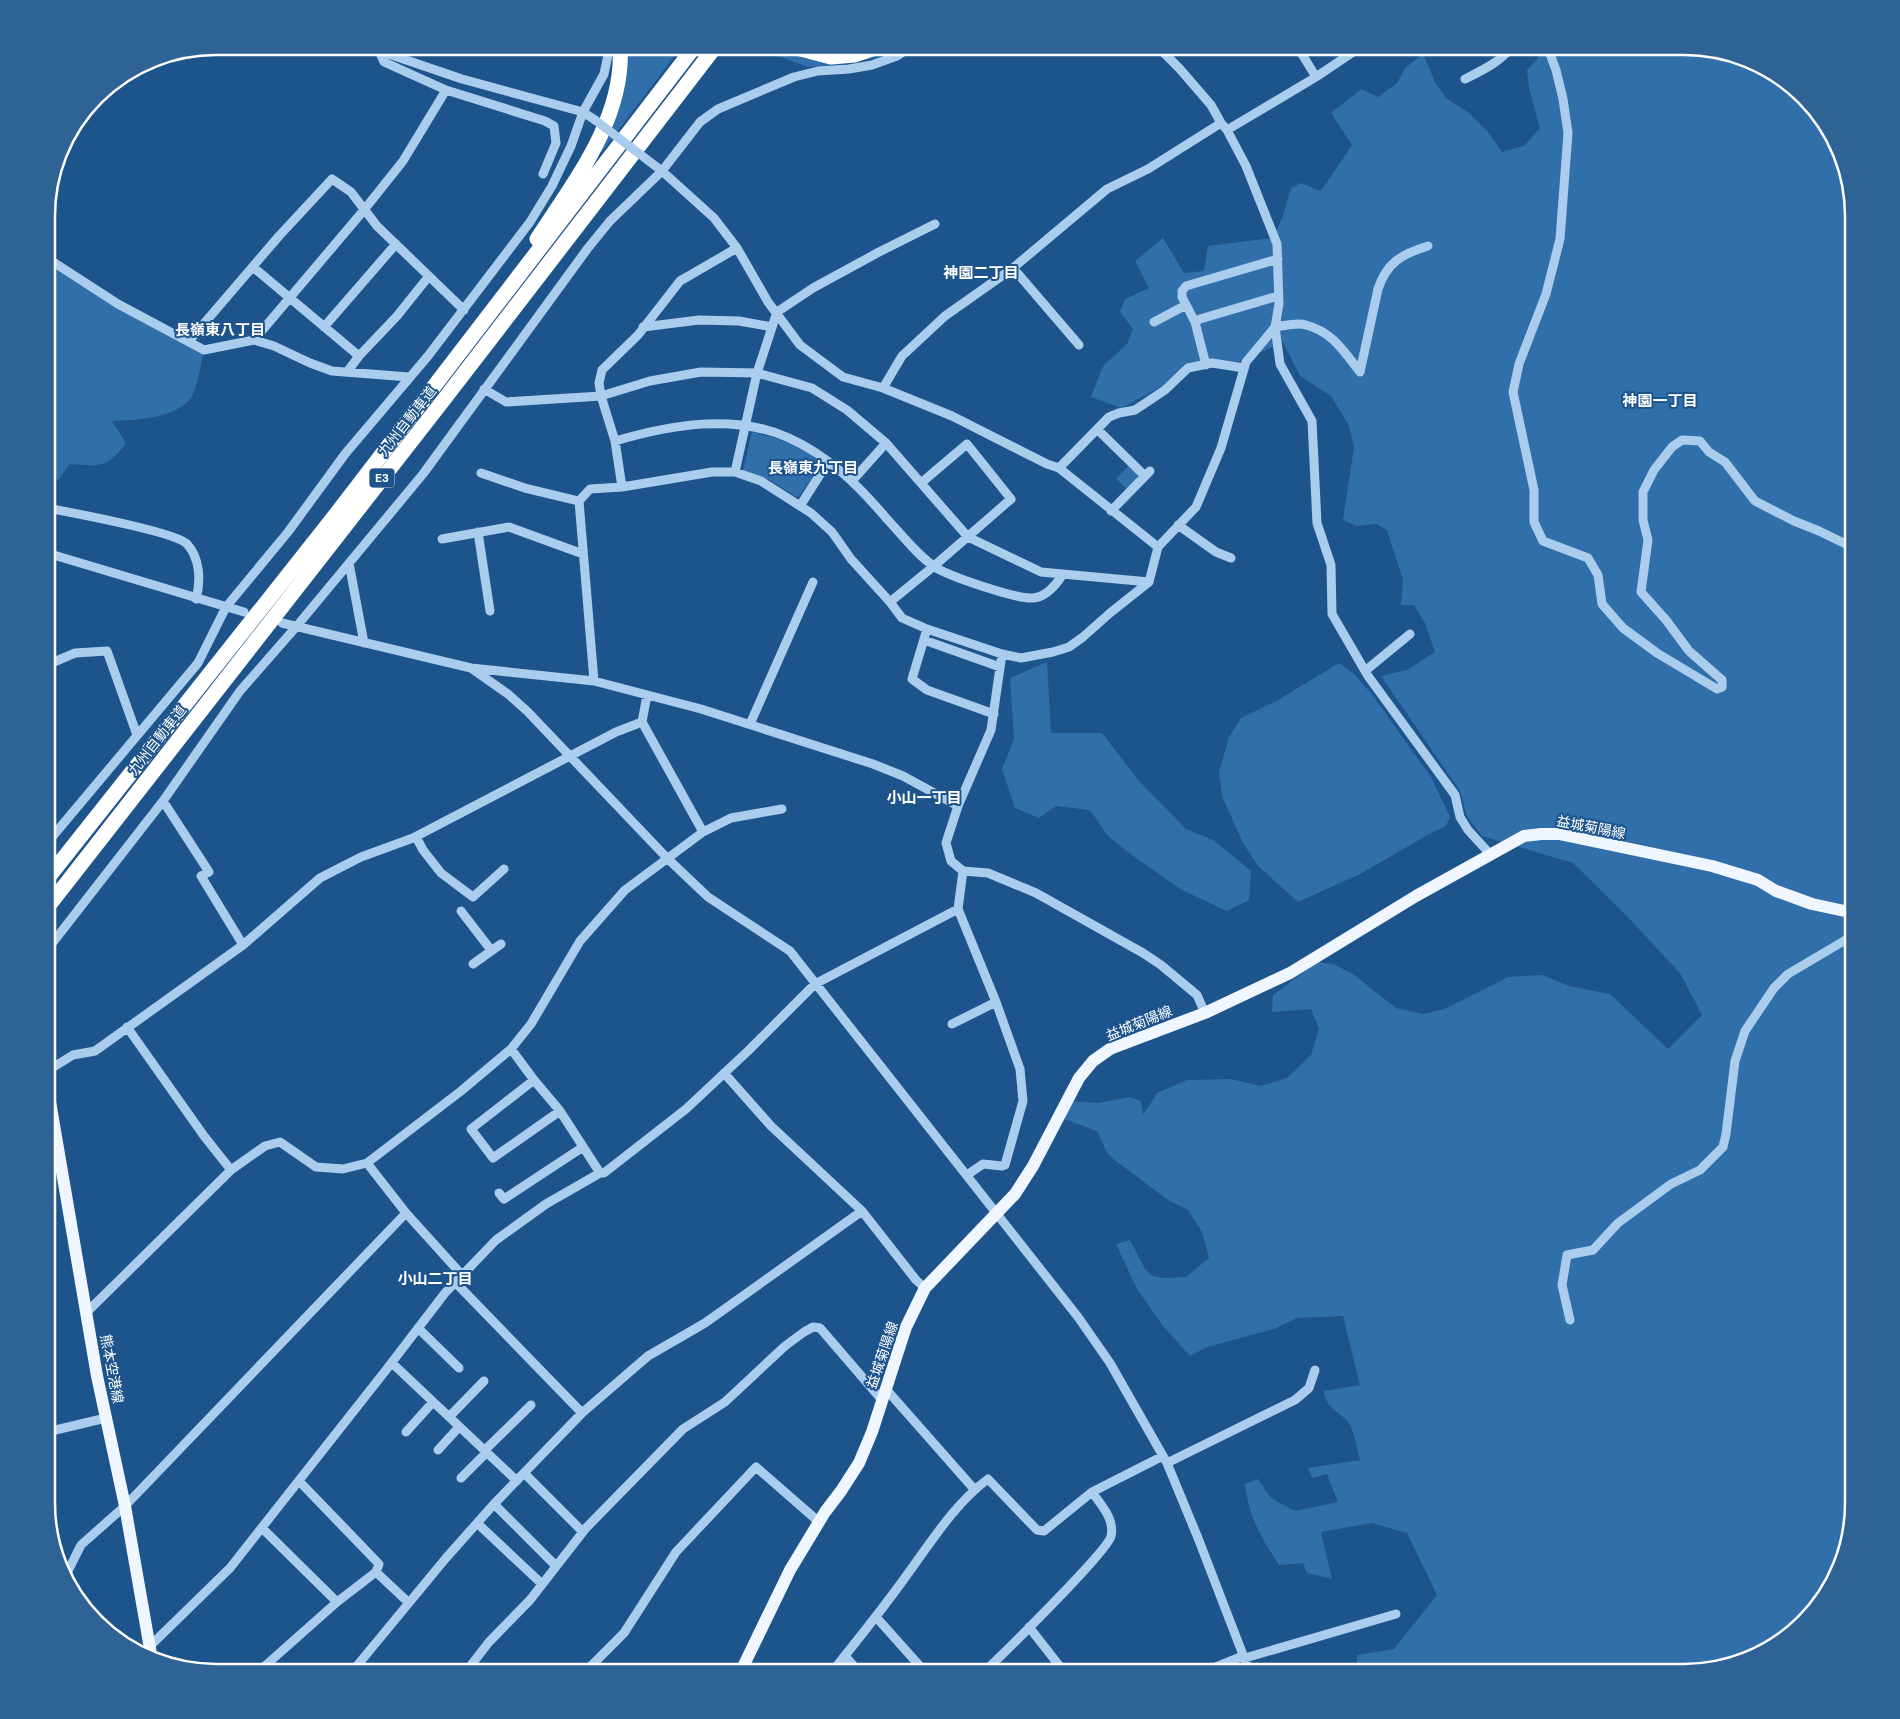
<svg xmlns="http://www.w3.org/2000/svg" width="1900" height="1719" viewBox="0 0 1900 1719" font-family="'DM Sans','Noto Sans JP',sans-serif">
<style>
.green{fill:#306faa}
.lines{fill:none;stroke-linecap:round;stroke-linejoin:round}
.minor{stroke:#aacced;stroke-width:9}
.major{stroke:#eff6ff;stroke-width:12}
.highway{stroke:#fff;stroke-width:15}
.minor-bridge{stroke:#aacced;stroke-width:9}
.labels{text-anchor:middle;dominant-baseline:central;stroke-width:4;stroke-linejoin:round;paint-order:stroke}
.shield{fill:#1d548c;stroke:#bbccdc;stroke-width:1}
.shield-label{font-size:12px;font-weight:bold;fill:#fff}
.street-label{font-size:14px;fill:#fff;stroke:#1d548c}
.neighbourhood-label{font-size:15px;font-weight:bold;fill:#fff;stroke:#1d548c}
.rim{fill:none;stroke:#fff;stroke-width:2.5}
</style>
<rect width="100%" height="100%" fill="#1d548c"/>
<path class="green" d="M625 46H682L602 152 598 149Z
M751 46H772L806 59 822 61 886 51 895 46H901L890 53 875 58 836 65 808 67Z
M1538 46H1684L1749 59 1804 96 1841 151 1854 216 1853 1514 1841 1568 1804 1623 1749 1660 1684 1673H1357V1655L1394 1649 1437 1595 1407 1533 1372 1523 1321 1532 1332 1579 1307 1573 1303 1563 1279 1565C1261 1537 1249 1518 1245 1484L1258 1479 1271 1498 1295 1511 1338 1502 1327 1474 1312 1478 1308 1468 1360 1460C1357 1449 1355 1435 1350 1425 1343 1412 1325 1410 1324 1391L1360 1385 1343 1316 1297 1318 1274 1329 1207 1347 1190 1356 1163 1326 1137 1289 1116 1244 1130 1240 1145 1269 1153 1276 1162 1278 1186 1277 1209 1258 1202 1232 1188 1210 1168 1200 1116 1161 1107 1153 1097 1131 1064 1119 1070 1101 1098 1103 1130 1097 1141 1101 1143 1115 1157 1093 1187 1080 1231 1079 1261 1086 1287 1078 1311 1055 1319 1029 1311 1009 1272 1012 1273 995 1317 962 1333 964 1353 974 1396 1008 1423 1014 1444 1009 1508 977 1542 975 1569 986 1610 994 1668 1049 1702 1015 1680 973 1623 912 1573 863 1482 836 1467 816 1460 791 1381 676 1407 670 1435 652 1425 623 1414 605H1401L1403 580 1387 530 1376 524 1356 526 1343 520 1354 447 1348 424 1331 396 1300 376 1283 342 1239 362 1211 359 1185 366 1161 387 1121 408 1091 397 1103 366 1127 344 1133 329 1120 312 1125 299 1149 288 1135 261 1163 238 1184 273 1204 271 1208 246 1273 238 1283 216 1291 188 1301 183 1321 191 1352 145 1331 113 1361 89 1378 97 1397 83 1405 68 1423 54 1436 84 1447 99 1468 112 1488 132 1502 152 1524 146 1540 128 1529 88 1527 70 1538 58Z
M47 258 204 350C201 362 198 389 190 399 173 419 136 420 112 421L126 443C108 469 98 466 70 464L58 480 47 473Z
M752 432C769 436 815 448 820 466L799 496 796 497 770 480 743 470Z
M1129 465 1141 476 1128 490 1116 479Z
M1047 662 1051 733H1102L1139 781 1186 829 1213 840 1251 871 1249 900 1227 911 1182 890 1133 856 1108 836 1090 810 1056 806 1039 818 1015 808 1002 769 1014 739 1010 678Z
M1339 663 1353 673 1371 693 1431 777 1450 817 1446 826 1426 836 1360 874 1298 902 1258 866 1243 843 1222 796 1219 772 1229 737 1241 718 1278 700Z"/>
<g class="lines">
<path class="minor" d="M365 46 462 79 583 112 595 120
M1157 46 1179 68 1211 105 1221 123 1227 130 1246 166 1277 244 1279 304 1275 327 1280 364 1312 421 1317 523 1331 565 1332 614 1368 676 1455 795 1460 817 1468 830 1490 854
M1297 46 1316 77
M1547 46 1556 70 1563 99 1568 133 1560 239 1546 294 1519 364 1513 392 1534 490V522L1543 541 1588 558 1598 575 1602 604 1623 628 1657 653 1717 689 1722 687V680L1689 651 1666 620 1641 592 1648 540 1643 520V492L1654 470 1672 447 1682 440 1700 441 1709 452 1725 462 1755 501 1794 521 1819 531 1854 548
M1465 79C1483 70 1500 62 1513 46
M446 90 545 121 554 126 556 143 543 174
M1227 130 1316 77 1362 46
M662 171 714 218 737 248 768 302 800 345 843 377 883 388 952 416 1047 464 1059 468 1158 547
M47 258 118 304 204 350 254 340 274 346 310 363 332 371 409 377
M253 267 359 356
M1013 268 1079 345
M1154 322 1186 305
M1195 322 1200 319 1278 296
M324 327 396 244
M643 327 699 320 739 321 772 327
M254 340 364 210 403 161 446 90 384 62 379 51
M189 341 279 236 332 179 351 192 377 226 464 310
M1206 365 1195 322 1182 297V291L1186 286 1278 259
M347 372 359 356 397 316 429 276
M883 388 902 356 945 316 1013 268 1107 189 1148 169 1221 123
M484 389 506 402 601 396 650 381 701 372 757 373 812 388 847 410 886 443 968 537 1041 572 1149 582
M1097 429 1145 476
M615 441C670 425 734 413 789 438 829 456 859 486 887 519 902 535 917 555 935 567 948 576 1016 599 1032 598 1046 598 1056 585 1063 574
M1059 468 1109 417 1119 413 1135 410 1165 390 1188 368 1212 363 1244 368
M735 472 757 373 777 312 813 288 879 252 935 224
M481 473 525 488 579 501
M852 481 886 443
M622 487 615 441 601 396 599 383 602 370 638 335 680 281 737 248
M800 506 828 462
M47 508C68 512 176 532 187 544 200 558 201 581 196 599
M1111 511 1150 471
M1178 525 1216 552 1231 558
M478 532 490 611
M442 539 509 527 583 554
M47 553 244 612
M349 563 364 643
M890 602 934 566 1011 499 967 444 921 483
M282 623 471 668 594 681 701 709 873 764 903 776 958 806
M927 629 912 679 927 690 994 714
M924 640 1000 667
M47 665 75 653 107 651 137 735
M471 668 508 694 527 711 668 859 708 897 790 951 1078 1317 1110 1363 1167 1463 1198 1538 1250 1673
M1365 671 1410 634
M594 681 579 501 590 489 622 487 712 472H735L761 481 811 513 832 532 851 559 890 602 902 618 927 629 1002 654 1021 658 1053 652 1069 647 1083 637 1110 613 1149 582 1158 547 1196 507 1221 448 1246 362 1275 327C1284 326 1297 322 1306 325 1333 332 1344 352 1360 372L1378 289C1387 262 1402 254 1428 246
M750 724 813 582
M163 801 209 872 201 876 243 945
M703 832 731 818 782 809
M416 837 423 850 441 873 473 897 504 869
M47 843 198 663 226 607 288 532 345 454 428 356 530 222 552 186 571 146 583 112 604 74 608 55 607 46
M963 871 988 873 1036 893 1143 953 1161 965 1197 995 1205 1013
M461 911 491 950
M47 950 163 801 240 691 296 627 423 474 588 248 610 221 662 171 700 122 718 109 794 77 818 71 849 69 872 65 897 56 912 46
M473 964 501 944
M952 1024 996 1002
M127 1027 204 1136 231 1170
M511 1049 534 1080 560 1111 600 1173
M47 1071 73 1055 95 1051 243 945 320 878 361 857 413 838 616 732 642 722
M724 1073 771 1126 862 1211 916 1280 925 1288
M534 1080 471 1129 493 1158 560 1111
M967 1175 983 1164 1002 1166 1005 1165 1023 1101 1020 1069 996 1002 958 909 963 871 951 861 946 843 958 806 991 730 1002 654
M499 1193 504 1199 583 1147
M406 1213 462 1275
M455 1282 582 1413
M86 1313 231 1170 265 1146 280 1142 316 1167 343 1169 367 1163 461 1091 511 1049 531 1024 580 941 625 890 703 832 642 722 647 695
M1570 1320 1562 1285 1567 1255 1593 1250 1618 1223 1671 1184 1700 1170 1723 1147 1726 1134 1735 1061 1745 1031 1774 988 1788 974 1854 935
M418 1328 459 1368
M392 1363 517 1481
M885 1388 974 1489
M449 1417 484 1381
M47 1432 106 1418
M406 1432 433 1402
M438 1450 459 1427
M485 1450 531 1405
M1167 1463 1295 1400 1309 1388 1315 1370
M524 1473 583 1532
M461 1478 487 1452
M299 1481 379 1564 376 1572 409 1603
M494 1504 556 1566
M477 1523 542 1584
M262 1528 337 1602 376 1572
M65 1577 81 1545 125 1506 406 1213 367 1163
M876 1617 926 1673
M1029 1627 1065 1673
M149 1647 230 1568 386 1370 445 1293 496 1240 546 1204 600 1173H604L686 1109 749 1050 815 984 958 909
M845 1656 860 1673
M1245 1658 1396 1614
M257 1673 337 1602
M351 1673 446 1558 494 1504 582 1413 648 1356 705 1323 862 1211
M465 1673 489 1642 530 1600 586 1528 683 1429 725 1402 785 1346 804 1332 813 1327 820 1328 882 1400
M584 1673 624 1633 676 1552 756 1467 819 1522
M831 1673C856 1642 881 1611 904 1579 930 1544 953 1505 988 1479L1037 1530 1044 1531 1092 1492 1163 1456
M983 1673C1000 1657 1109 1550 1111 1536 1115 1519 1101 1505 1092 1492
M1201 1673 1243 1656"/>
<path class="major" d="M47 1084 97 1376 125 1506 152 1660
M740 1673 790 1570 825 1512 841 1491 859 1463 872 1432 906 1327 925 1288 1015 1194 1033 1166 1079 1078 1093 1061 1110 1049 1205 1013 1290 973 1416 896 1524 836 1541 834H1559L1712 866 1758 880 1776 891 1812 904 1854 913"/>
<path class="highway" d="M789 46 831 57 855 55 881 46
M537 239C574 182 625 118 620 46
M47 879 333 518 695 46
M47 908 442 402 716 46"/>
<path class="minor-bridge" d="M595 120 662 171"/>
</g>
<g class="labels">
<rect class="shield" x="369.5" y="468.5" width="25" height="19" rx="4"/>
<g class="shield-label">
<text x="382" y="478">E3</text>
</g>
<g class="street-label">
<text transform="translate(407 421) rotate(-52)">九州自動車道</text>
<text transform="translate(157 740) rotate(-52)">九州自動車道</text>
<text transform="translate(1591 827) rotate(11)">益城菊陽線</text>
<text transform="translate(1139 1023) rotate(-22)">益城菊陽線</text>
<text transform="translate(882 1355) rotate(-71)">益城菊陽線</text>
<text transform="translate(112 1369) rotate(79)">熊本空港線</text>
</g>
<g class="neighbourhood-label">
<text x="981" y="273">神園二丁目</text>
<text x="220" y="330">長嶺東八丁目</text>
<text x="1660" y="401">神園一丁目</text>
<text x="813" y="468">長嶺東九丁目</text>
<text x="924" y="798">小山一丁目</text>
<text x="435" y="1279">小山二丁目</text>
</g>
</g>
<path d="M0 0H1900V1719H0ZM216 55H1684A161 161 0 0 1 1845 216V1503A161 161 0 0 1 1684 1664H216A161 161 0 0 1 55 1503V216A161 161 0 0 1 216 55Z" fill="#2f6295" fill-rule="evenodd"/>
<path class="rim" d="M216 55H1684A161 161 0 0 1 1845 216V1503A161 161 0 0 1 1684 1664H216A161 161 0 0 1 55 1503V216A161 161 0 0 1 216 55Z"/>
</svg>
